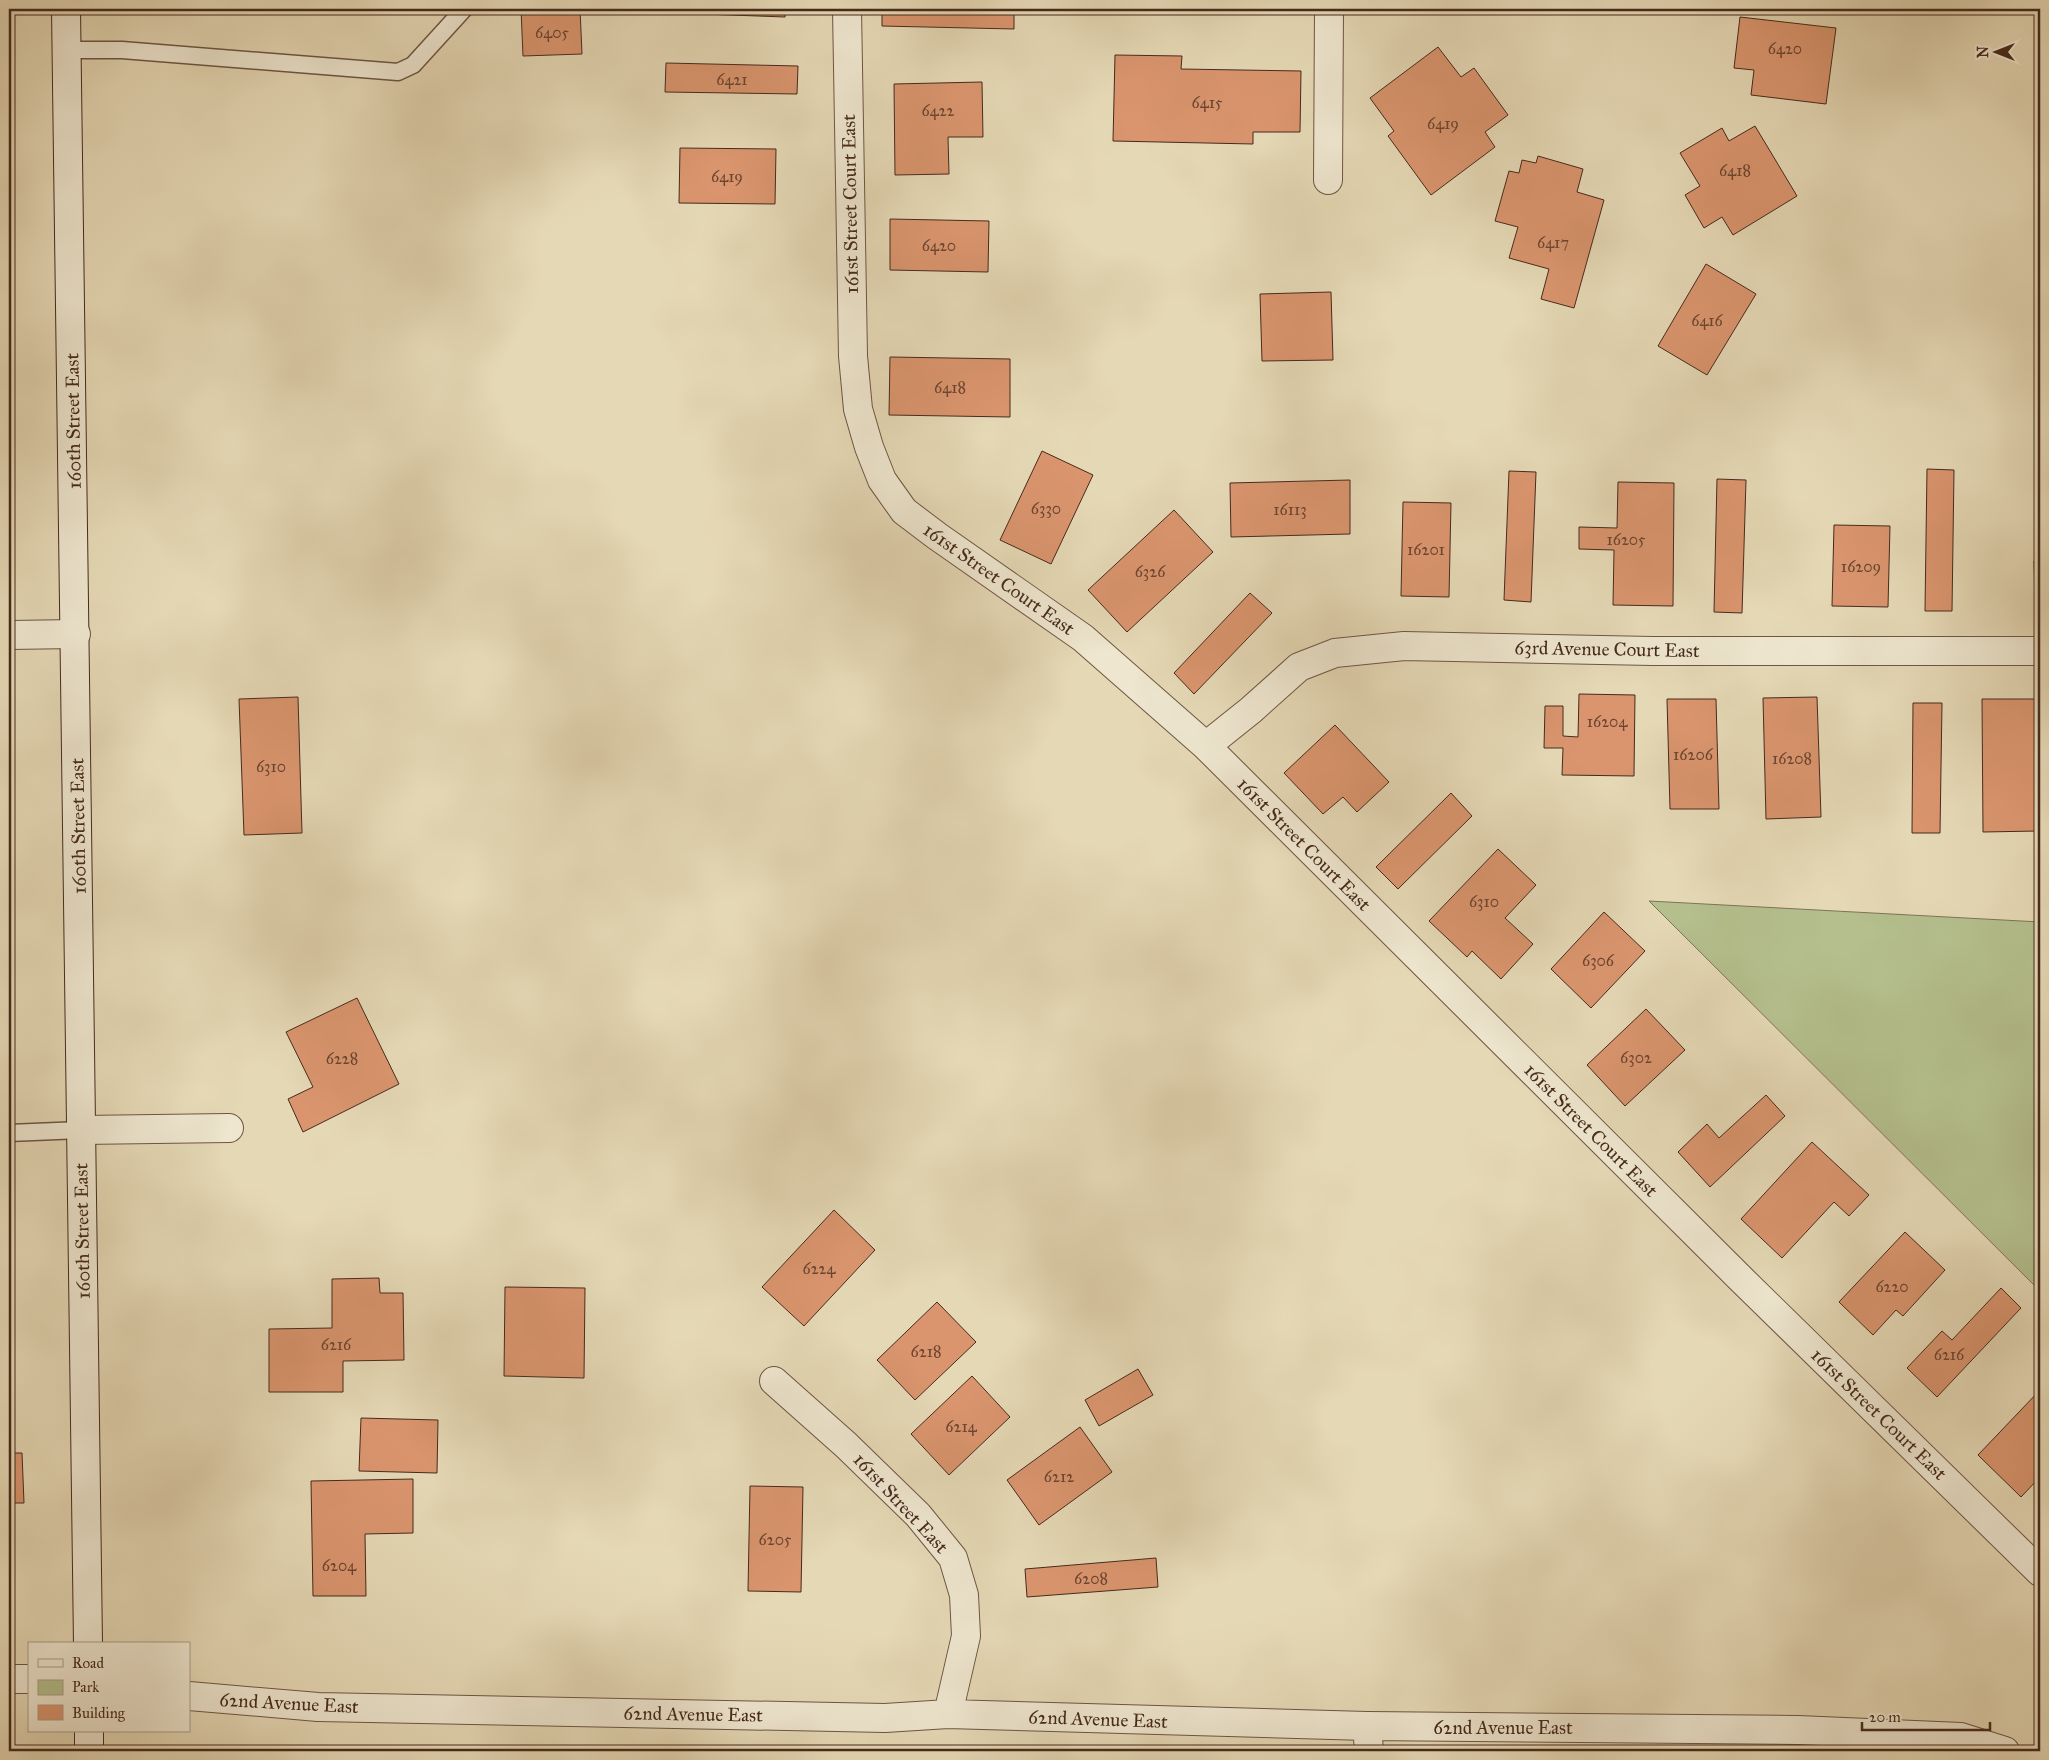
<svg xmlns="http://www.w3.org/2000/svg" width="2049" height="1760" viewBox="0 0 2049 1760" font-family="'IM FELL Great Primer',serif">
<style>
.green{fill:#b4bf8d;stroke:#7d7455}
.building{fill:#da956e;stroke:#462a1d}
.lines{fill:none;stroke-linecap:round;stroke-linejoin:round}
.lane-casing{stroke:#6e5643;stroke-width:19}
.street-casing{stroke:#6e5643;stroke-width:30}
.secondary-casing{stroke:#462a1d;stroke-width:30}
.lane{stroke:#eee6cf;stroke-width:16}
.street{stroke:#eee6cf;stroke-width:28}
.secondary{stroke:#eee6cf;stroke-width:28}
.labels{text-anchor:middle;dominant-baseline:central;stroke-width:4;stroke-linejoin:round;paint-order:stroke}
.number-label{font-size:16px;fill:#6b4531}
.street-label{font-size:19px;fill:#462a1d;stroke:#eee6cf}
</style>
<rect width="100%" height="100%" fill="#e5d8b5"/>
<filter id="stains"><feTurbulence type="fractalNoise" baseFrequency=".004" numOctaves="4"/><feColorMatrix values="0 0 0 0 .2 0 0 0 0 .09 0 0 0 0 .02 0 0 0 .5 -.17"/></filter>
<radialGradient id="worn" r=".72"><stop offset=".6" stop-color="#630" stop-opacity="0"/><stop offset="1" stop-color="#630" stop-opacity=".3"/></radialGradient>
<path class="green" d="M1649 901 2040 922V1291Z"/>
<path class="building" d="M521 9H580L582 54 523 56Z
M703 9H786L785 17 703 14Z
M882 9H1014V29L882 26Z
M1740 17 1836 28 1826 104 1751 95 1754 70 1734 68Z
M1438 47 1461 77 1474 68 1508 115 1485 132 1495 147 1431 195 1388 136 1394 131 1370 98Z
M1115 55 1182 56 1181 69 1301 71 1300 132H1253V144L1113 141Z
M666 63 798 66 797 94 665 92Z
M982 82 983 137H948L949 174 895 175 894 84Z
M1755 126 1797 196 1733 235 1722 217 1704 228 1685 195 1700 186 1680 153 1722 128 1729 141Z
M680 148 776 149 775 204 679 203Z
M1538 156 1583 169 1577 192 1604 200 1574 308 1541 299 1549 269 1509 258 1518 227 1495 221 1509 171 1519 173 1522 160 1536 163Z
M890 219 989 221 988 272 890 270Z
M1706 264 1756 294 1707 375 1658 346Z
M1331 292 1333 360 1262 361 1260 294Z
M890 357 1010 359V417L889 415Z
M1042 451 1093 475 1051 564 1000 540Z
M1927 469 1954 470 1952 611H1925Z
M1509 471 1536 472 1531 602 1504 600Z
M1717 479 1746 480 1742 613 1714 612Z
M1350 480V534L1231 537 1230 483Z
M1618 482 1674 483 1673 606 1613 605 1614 550 1579 549V527L1617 528Z
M1403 502 1451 503 1449 597 1401 596Z
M1174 510 1213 552 1127 632 1088 590Z
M1834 525 1890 526 1888 607 1832 606Z
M2034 561H2040V594H2035Z
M1250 593 1272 613 1194 694 1174 673Z
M1579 694 1635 695 1634 776 1562 775 1563 748H1544L1545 706H1563V736L1578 737Z
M298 697 302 833 244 835 239 699Z
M1817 697 1821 817 1766 819 1763 698Z
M1667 699H1716L1719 809H1670Z
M1982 699H2038L2039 831 1983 832Z
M1913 703H1942L1940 833H1912Z
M1335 725 1389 782 1357 812 1343 797 1323 814 1284 773Z
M1451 793 1472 816 1398 889 1376 867Z
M1498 849 1536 885 1505 918 1533 944 1501 979 1472 951 1467 957 1429 921Z
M1604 912 1645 951 1591 1008 1551 969Z
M357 998 399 1084 303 1132 288 1099 313 1087 286 1032Z
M1646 1009 1685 1050 1625 1106 1587 1065Z
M1766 1095 1785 1116 1710 1187 1678 1152 1707 1124 1719 1138Z
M1812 1142 1869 1195 1849 1216 1834 1202 1782 1258 1741 1219Z
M834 1210 875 1250 804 1326 762 1287Z
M1905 1232 1945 1270 1903 1316 1896 1310 1873 1335 1839 1302Z
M379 1278 380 1293H403L404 1360 343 1361V1392H269V1329L332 1328V1279Z
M505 1287 585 1288 584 1378 504 1376Z
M2001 1288 2021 1308 1937 1397 1907 1368 1942 1331 1952 1340Z
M937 1302 976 1342 915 1400 877 1360Z
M1138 1369 1153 1395 1099 1426 1085 1400Z
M972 1376 1010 1417 949 1475 911 1434Z
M2040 1390V1477L2021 1497 1978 1455Z
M361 1418 438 1420 437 1473 359 1471Z
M1080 1427 1112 1472 1039 1525 1007 1480Z
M9 1453H22L24 1503H9Z
M413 1479V1533L365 1534 366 1596H313L311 1481Z
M750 1486 803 1487 801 1592 748 1591Z
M1156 1558 1158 1587 1027 1597 1025 1569Z"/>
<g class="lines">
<defs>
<path id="lane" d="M66 50H122L398 72 413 65 464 9
M9 1133 81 1130"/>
<path id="street" d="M847 9 853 356 858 409 869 447 882 480 904 511 937 536 1083 638 1206 746 1739 1277 2040 1572
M1328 180 1329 9
M9 635 76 634
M1206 746 1251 710 1299 667 1335 653 1404 646 1652 651H2040
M81 1130 229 1128
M774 1381 846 1445 918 1515 953 1558 964 1595 966 1636 948 1714
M9 1679H29
M189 1696 318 1707 885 1718 948 1714 1367 1726 1798 1730 1961 1737 2005 1751
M1367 1726 1369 1751"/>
<path id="secondary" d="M66 9 88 1644
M89 1731V1751"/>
</defs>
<use href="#lane" class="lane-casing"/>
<use href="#street" class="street-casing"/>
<use href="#secondary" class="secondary-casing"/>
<use href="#lane" class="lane"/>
<use href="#street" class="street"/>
<use href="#secondary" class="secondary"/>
</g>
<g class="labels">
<g class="number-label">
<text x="552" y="32">6405</text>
<text x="1785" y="48">6420</text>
<text x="732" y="79">6421</text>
<text x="1207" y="102">6415</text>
<text x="938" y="110">6422</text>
<text x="1443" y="123">6419</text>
<text x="1735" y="170">6418</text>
<text x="727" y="176">6419</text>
<text x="1553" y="242">6417</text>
<text x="939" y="245">6420</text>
<text x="1707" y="320">6416</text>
<text x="950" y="387">6418</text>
<text x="1046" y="508">6330</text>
<text x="1290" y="509">16113</text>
<text x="1626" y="539">16205</text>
<text x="1426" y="549">16201</text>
<text x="1861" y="566">16209</text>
<text x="1150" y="571">6326</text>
<text x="1607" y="721">16204</text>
<text x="1693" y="754">16206</text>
<text x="1792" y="758">16208</text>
<text x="271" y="766">6310</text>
<text x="1484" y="901">6310</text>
<text x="1598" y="960">6306</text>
<text x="1636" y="1057">6302</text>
<text x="342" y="1058">6228</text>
<text x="819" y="1268">6224</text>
<text x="1892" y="1286">6220</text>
<text x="336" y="1344">6216</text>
<text x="926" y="1351">6218</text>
<text x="1949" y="1354">6216</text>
<text x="961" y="1426">6214</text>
<text x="1059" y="1476">6212</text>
<text x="775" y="1539">6205</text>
<text x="339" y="1565">6204</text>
<text x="1091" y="1578">6208</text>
</g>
<g class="street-label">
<text transform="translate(850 204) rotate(-91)">161st Street Court East</text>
<text transform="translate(73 421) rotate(-91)">160th Street East</text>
<text transform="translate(999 579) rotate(35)">161st Street Court East</text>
<text transform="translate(1607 649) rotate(1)">63rd Avenue Court East</text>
<text transform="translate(78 826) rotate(-91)">160th Street East</text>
<text transform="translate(1304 844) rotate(45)">161st Street Court East</text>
<text transform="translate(1591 1130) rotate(45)">161st Street Court East</text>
<text transform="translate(82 1231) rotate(-91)">160th Street East</text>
<text transform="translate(1879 1414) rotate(44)">161st Street Court East</text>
<text transform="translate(901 1503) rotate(47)">161st Street East</text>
<text transform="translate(289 1703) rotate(3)">62nd Avenue East</text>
<text transform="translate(693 1714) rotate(1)">62nd Avenue East</text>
<text transform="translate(1098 1719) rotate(2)">62nd Avenue East</text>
<text x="1503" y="1727">62nd Avenue East</text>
</g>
</g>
<rect width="2049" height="1760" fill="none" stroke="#e5d8b5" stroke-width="30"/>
<rect x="10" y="10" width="2029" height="1740" fill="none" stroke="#462a1d" stroke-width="2.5"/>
<rect x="15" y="15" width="2019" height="1730" fill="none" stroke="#462a1d"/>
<rect x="28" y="1642" width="162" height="90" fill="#eee6cf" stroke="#ab9b88"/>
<rect x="38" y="1659" width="25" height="8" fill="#eee6cf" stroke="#ab9b88"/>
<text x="72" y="1668" font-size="15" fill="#462a1d">Road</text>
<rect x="38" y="1680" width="25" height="15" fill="#b4bf8d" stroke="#ab9b88"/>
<text x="72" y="1692" font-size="15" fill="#462a1d">Park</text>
<rect x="38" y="1705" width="25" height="15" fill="#da956e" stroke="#ab9b88"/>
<text x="72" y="1718" font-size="15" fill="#462a1d">Building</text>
<g transform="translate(1996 52) rotate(270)" stroke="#eee6cf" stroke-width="4" paint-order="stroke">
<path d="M0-4L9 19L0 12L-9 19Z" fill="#462a1d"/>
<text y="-8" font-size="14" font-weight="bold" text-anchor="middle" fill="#462a1d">N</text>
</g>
<path d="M1862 1722v8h128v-8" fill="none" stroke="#462a1d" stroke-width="2.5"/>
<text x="1869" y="1722" font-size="15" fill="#462a1d" stroke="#eee6cf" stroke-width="4" paint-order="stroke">20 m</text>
<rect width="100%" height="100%" filter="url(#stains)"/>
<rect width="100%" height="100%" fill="url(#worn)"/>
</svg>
